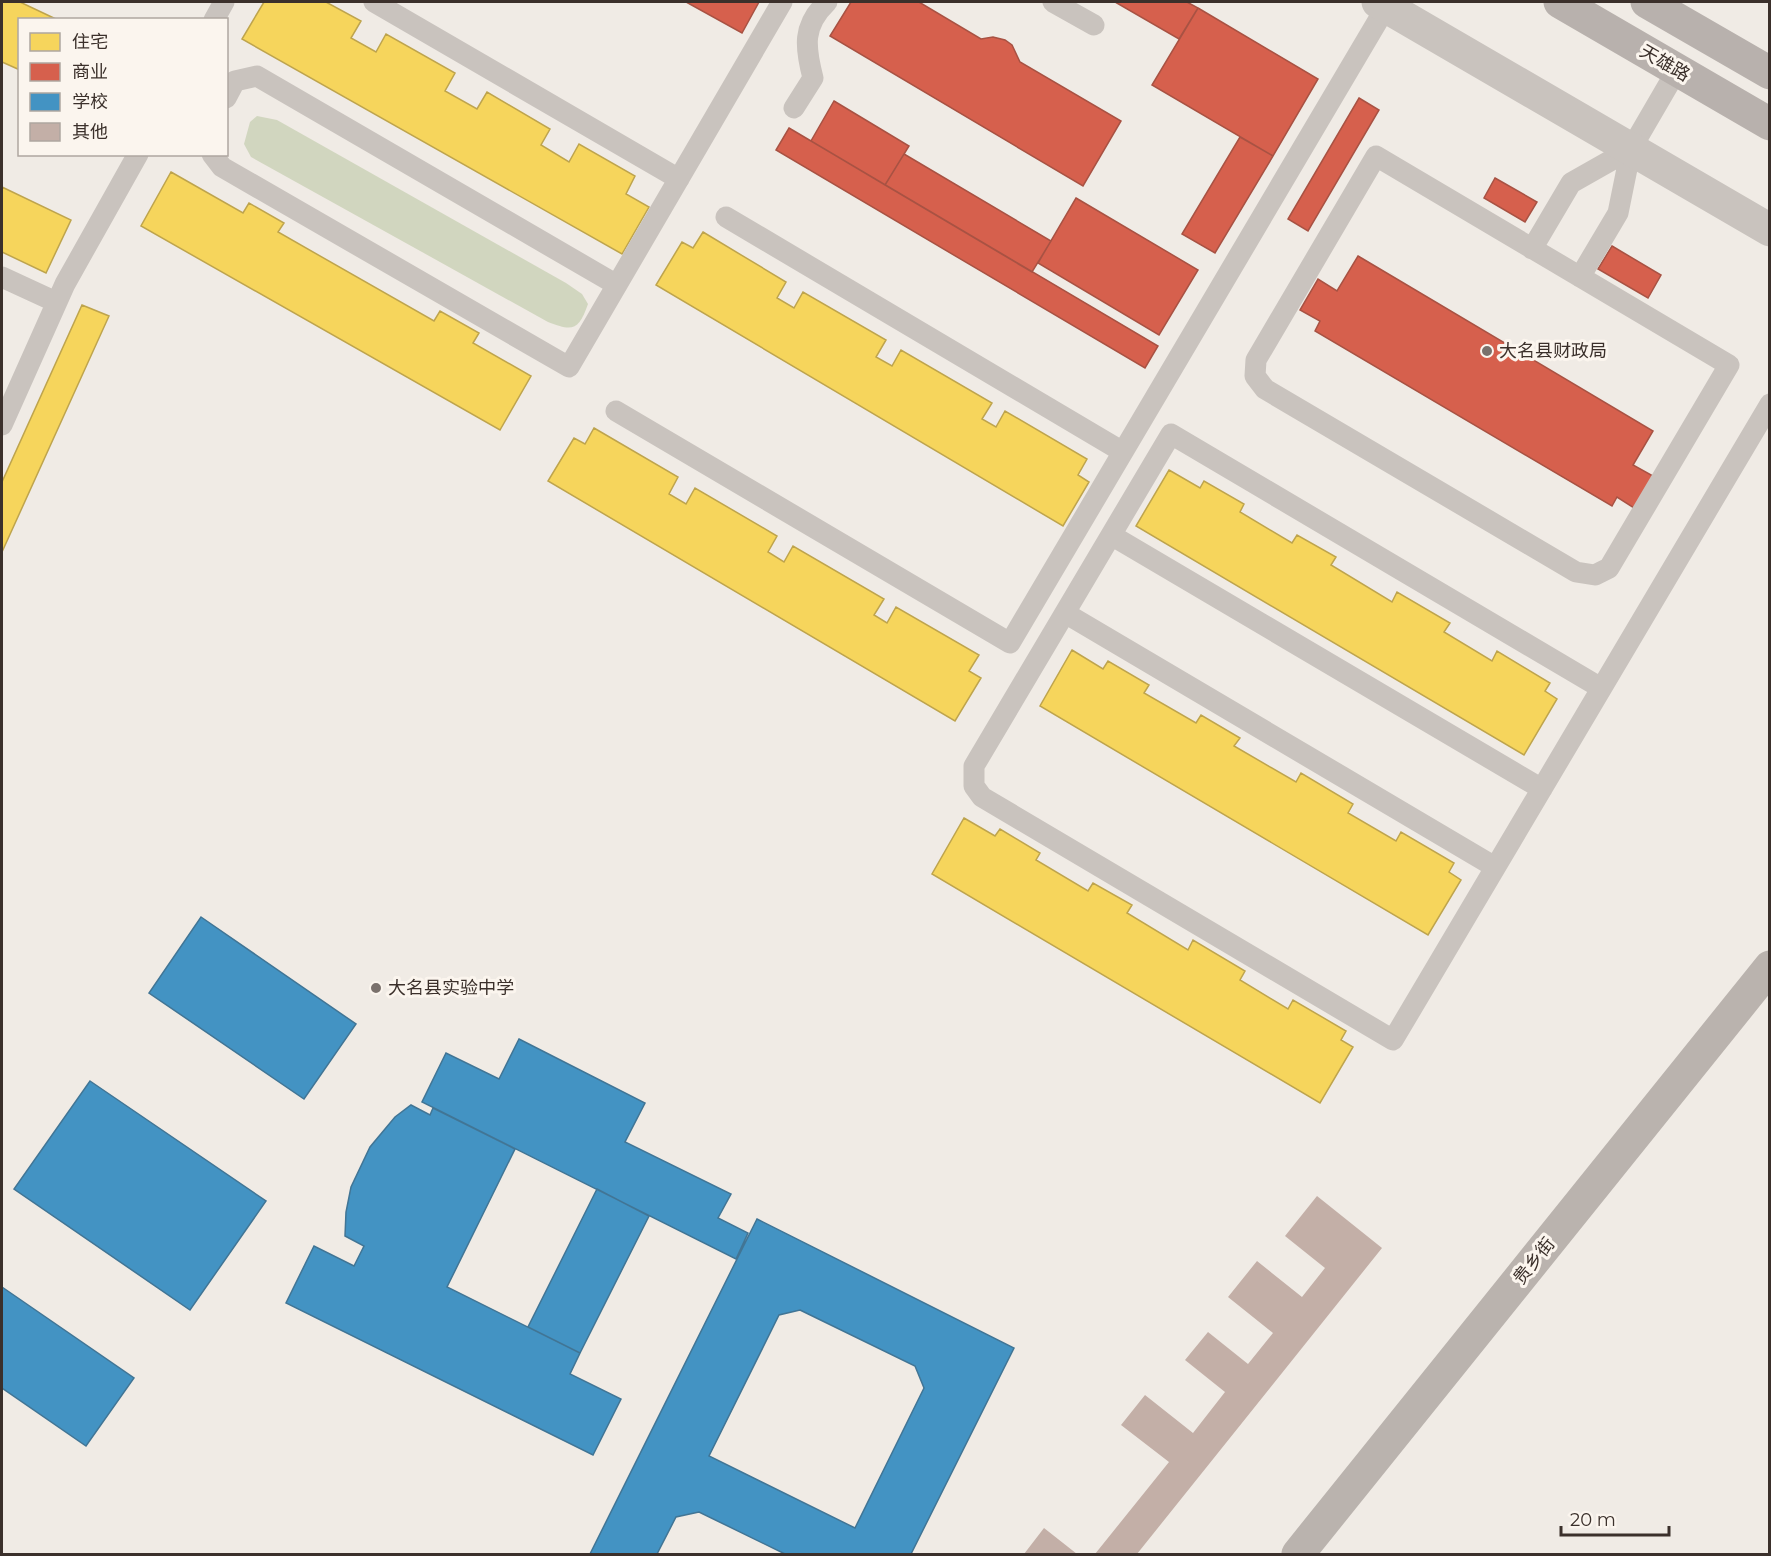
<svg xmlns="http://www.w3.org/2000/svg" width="1771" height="1556" viewBox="0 0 1771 1556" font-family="Montserrat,'Noto Sans SC',sans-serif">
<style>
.green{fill:#d1d6bf}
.homes{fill:#f6d55c;stroke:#bea44d;stroke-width:1.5}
.shops{fill:#d6604d;stroke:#a85243;stroke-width:1.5}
.schools{fill:#4393c3;stroke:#417595;stroke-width:1.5;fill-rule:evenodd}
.building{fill:#c3afa7}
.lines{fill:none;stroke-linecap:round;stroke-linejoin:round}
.lane{stroke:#c9c3be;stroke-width:21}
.street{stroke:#c9c3be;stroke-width:33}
.secondary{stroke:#bab3ae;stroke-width:33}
.primary{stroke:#b8b1ad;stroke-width:33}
.poi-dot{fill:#7a716c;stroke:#fbf5ee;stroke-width:2}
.labels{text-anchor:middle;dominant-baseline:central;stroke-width:6;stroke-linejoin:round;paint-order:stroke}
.street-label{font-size:18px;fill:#3b302b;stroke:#fbf5ee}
.poi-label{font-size:18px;fill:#3b302b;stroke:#fbf5ee;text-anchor:start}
</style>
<rect width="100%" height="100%" fill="#f0ebe5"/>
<path class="green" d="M257 116 277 120 566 283 582 294 588 304C579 330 573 332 548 322L251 157 244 144 250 122Z"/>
<path class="homes" d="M2 2H20L58 20H20V70L2 62Z
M264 2H326L361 21 351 38 376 52 386 34 455 73 445 91 477 109 487 92 550 129 541 145 569 162 579 144 635 176 626 194 649 207 622 254 242 39Z
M171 172 243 213 249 203 284 223 278 232 434 321 440 311 479 333 473 343 531 376 500 430 141 226Z
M2 187 71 220 46 273 2 252Z
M703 232 786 282 777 298 794 308 803 292 886 340 876 357 892 366 901 350 992 403 982 419 996 427 1005 411 1087 459 1078 475 1089 482 1063 526 656 285 682 242 693 248Z
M82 305 109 316 2 552V482Z
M594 428 678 477 669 494 686 504 695 488 777 536 768 552 784 562 793 546 884 599 874 615 887 623 896 607 979 655 969 671 981 678 955 721 548 481 574 438 585 444Z
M1169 470 1200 488 1204 481 1244 504 1240 512 1292 543 1297 535 1336 557 1331 565 1392 602 1397 592 1450 623 1444 632 1492 661 1497 651 1550 683 1545 691 1557 699 1524 755 1136 526Z
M1072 650 1103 669 1108 661 1149 685 1144 693 1196 723 1201 715 1240 738 1234 746 1296 782 1301 773 1353 804 1348 813 1396 841 1401 832 1454 863 1449 872 1461 880 1428 935 1040 706Z
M964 818 995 836 1000 829 1040 853 1036 860 1088 891 1093 883 1132 905 1127 913 1188 950 1193 940 1245 971 1240 980 1288 1009 1293 1000 1346 1031 1341 1040 1353 1047 1320 1103 932 874Z"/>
<path class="shops" d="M686 2H759L742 33Z
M851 2H919L981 39 993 37 1005 40 1012 45 1020 62 1121 121 1083 186 830 36Z
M1115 2H1187L1198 8 1179 39Z
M1198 8 1318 79 1273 156 1152 85Z
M1359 98 1379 110 1308 231 1288 219Z
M834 101 909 146 885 185 811 141Z
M789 128 1158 346 1145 368 776 150Z
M1240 137 1273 156 1215 253 1182 234Z
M904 154 1051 241 1032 272 885 185Z
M1495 178 1537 202 1525 222 1484 198Z
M1076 198 1198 270 1159 335 1038 263Z
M1612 246 1661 275 1648 298 1598 269Z
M1358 256 1653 431 1633 465 1653 476 1634 508 1617 497 1612 506 1315 331 1320 321 1300 310 1318 279 1337 291Z"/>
<path class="schools" d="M201 917 356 1024 304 1099 149 993Z
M519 1039 645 1103 625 1142 731 1194 718 1218 748 1233 736 1259 422 1102 446 1053 499 1079Z
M90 1081 266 1201 190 1310 14 1189Z
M411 1105 430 1115 433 1108 515 1149 447 1287 580 1353 570 1374 621 1399 593 1455 286 1303 314 1246 354 1266 364 1246 345 1236 346 1212 351 1187 370 1147 395 1117Z
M597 1189 649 1216 580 1353 528 1327Z
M757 1219 1014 1348 911 1554H785L699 1512 676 1517 657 1554H590ZM800 1310 915 1366 924 1388 855 1528 709 1456 779 1315Z
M2 1287 134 1378 86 1446 2 1388Z"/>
<path class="building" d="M1317 1196 1382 1248 1137 1554H1095L1169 1462 1121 1425 1145 1395 1193 1433 1225 1392 1185 1360 1208 1332 1248 1364 1273 1333 1228 1297 1257 1261 1302 1297 1325 1268 1285 1236Z
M1044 1528 1077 1554H1024Z"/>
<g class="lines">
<path class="lane" d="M374 2 679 179
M1053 2 1094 25
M214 20 224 2
M226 98 235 81 257 76 617 285
M794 108 813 78C805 47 802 26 827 2
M212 154 222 167 569 367 782 2
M1376 156 1729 365 1609 568 1595 575 1576 572 1265 389 1255 376 1256 360Z
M726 217 1123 452
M1532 249 1571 183 1631 149
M2 277 56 302
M1580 277 1618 213 1631 149 1677 70
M616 411 1010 643 1386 7
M2 425 65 284 138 154
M1111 535 1542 789
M1065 613 1495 867
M1601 688 1171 434 974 766V786L982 797 1393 1040C1518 828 1644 616 1770 404"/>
<path class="street" d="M1378 2 1770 230"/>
<path class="secondary" d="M1298 1554 1770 967"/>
<path class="primary" d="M1560 2 1770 124
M1647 2 1770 73"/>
</g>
<g class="poi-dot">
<circle cx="1487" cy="351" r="6"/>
<circle cx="376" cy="988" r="6"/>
</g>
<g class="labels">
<g class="street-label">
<text transform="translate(1665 63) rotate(30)">天雄路</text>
<text transform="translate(1534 1261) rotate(-51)">贵乡街</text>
</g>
<g class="poi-label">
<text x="1499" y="351">大名县财政局</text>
<text x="388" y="988">大名县实验中学</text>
</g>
</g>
<rect width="1771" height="1556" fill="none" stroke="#3b302b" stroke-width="6"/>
<rect x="18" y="18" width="210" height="138" fill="#fbf5ee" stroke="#aea6a0" stroke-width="1.5"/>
<rect x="30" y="33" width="30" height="18" fill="#f6d55c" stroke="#aea6a0" stroke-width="1.5"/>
<text x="72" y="48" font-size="18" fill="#3b302b">住宅</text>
<rect x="30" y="63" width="30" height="18" fill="#d6604d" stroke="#aea6a0" stroke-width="1.5"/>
<text x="72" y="78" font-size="18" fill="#3b302b">商业</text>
<rect x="30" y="93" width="30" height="18" fill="#4393c3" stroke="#aea6a0" stroke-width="1.5"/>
<text x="72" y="108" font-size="18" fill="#3b302b">学校</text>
<rect x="30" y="123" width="30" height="18" fill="#c3afa7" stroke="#aea6a0" stroke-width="1.5"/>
<text x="72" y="138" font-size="18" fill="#3b302b">其他</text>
<path d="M1561 1526v9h108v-9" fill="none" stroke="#3b302b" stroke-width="3"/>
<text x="1570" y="1526" font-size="18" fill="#3b302b" stroke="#fbf5ee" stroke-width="4.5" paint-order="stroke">20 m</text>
</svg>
